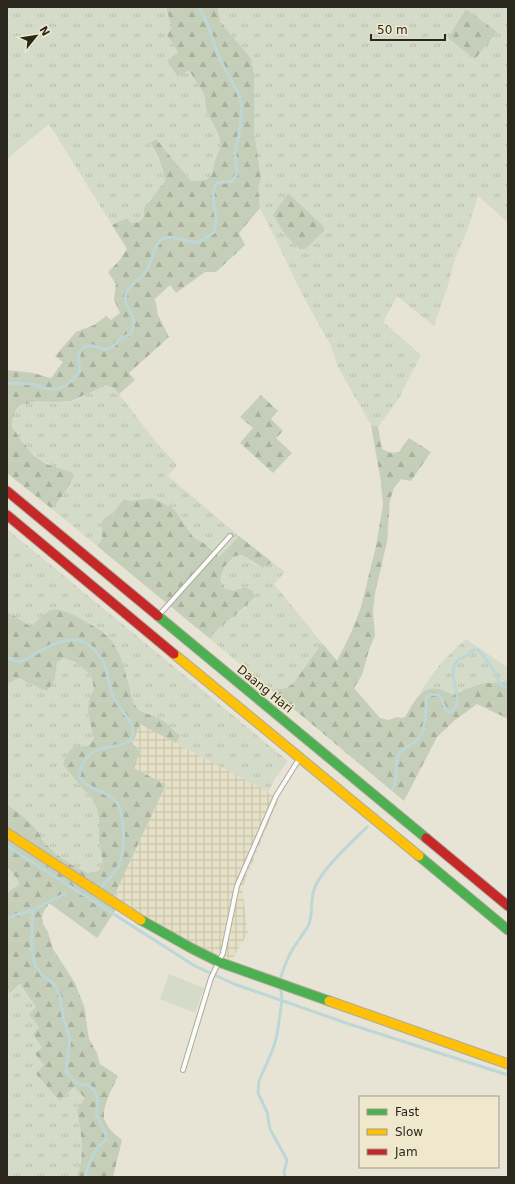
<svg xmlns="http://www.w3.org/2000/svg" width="515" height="1184" viewBox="0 0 515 1184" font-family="'DejaVu Sans',sans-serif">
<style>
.industrial{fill:url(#industrial-grid)}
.grass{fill:url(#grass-tufts);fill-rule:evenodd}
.forest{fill:url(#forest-firs)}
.green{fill:#d5dbc9}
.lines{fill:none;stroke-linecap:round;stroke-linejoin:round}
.stream{stroke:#bcd7d6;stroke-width:3}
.lane-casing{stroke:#adaa9f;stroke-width:6}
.fast-casing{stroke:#adaa9f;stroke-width:11}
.slow-casing{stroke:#adaa9f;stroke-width:11}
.jam-casing{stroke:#adaa9f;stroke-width:11}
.lane{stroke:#fbfbf9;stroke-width:4}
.fast{stroke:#4caf50;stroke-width:9}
.slow{stroke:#ffc107;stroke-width:9}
.jam{stroke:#c62828;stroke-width:9}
.labels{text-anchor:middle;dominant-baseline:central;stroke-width:3;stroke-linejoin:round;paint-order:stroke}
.street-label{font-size:12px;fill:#2a281d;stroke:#efe8cd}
</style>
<defs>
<pattern id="industrial-grid" width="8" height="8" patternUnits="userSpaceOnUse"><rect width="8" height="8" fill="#e6e0c7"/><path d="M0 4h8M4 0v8" fill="none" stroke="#c5c0aa"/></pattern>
<pattern id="grass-tufts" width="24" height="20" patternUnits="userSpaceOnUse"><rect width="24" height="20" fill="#d5dbc9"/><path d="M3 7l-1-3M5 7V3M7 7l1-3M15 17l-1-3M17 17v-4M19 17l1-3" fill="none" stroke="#b7bcac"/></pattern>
<pattern id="forest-firs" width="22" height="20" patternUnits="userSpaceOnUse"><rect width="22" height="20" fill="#c5ceb8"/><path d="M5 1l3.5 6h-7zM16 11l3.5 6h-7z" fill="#a9b19e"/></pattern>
</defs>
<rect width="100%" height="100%" fill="#e7e4d5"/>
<path class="industrial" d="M140 724 279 798 242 888 248 933 231 961 220 950 216 957 199 949 113 898 166 786 134 768 131 742 135 738Z"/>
<path class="grass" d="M7 7H166L172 28 167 35 178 52 167 61 189 69 194 77 204 94 207 113 220 140V149L214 163 212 175 206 180 191 181 164 148 150 144C158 156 162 167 165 181L154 196 149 200 144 216 139 222 131 223 127 218 112 225 49 124 7 159Z
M219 7H508V222L478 196 468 228 455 259 448 285 434 326 397 296 383 322 421 355 399 398 378 427 371 425 339 369 330 344 302 294 277 242 260 208 258 189 261 178 254 131 253 106 230 34 220 22 218 9ZM466 9 497 32 449 38Z
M106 385 114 388 119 394 156 442 177 465 168 476 239 536 219 557 205 544 193 537 184 524 152 498 129 501 124 499 112 514 106 517 102 521V539L97 546 52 509C64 496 68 490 71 472 49 466 31 458 19 437 14 429 11 424 14 415 23 394 52 404 70 401 77 400 83 395 89 392 94 389 101 387 106 385Z
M7 529 288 761 276 777 268 792 176 743 180 736 171 729 161 719 147 714 136 706 130 694 127 676 98 629 84 620 60 610 42 616 31 628 13 615 7 612Z
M234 555H242L254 564 263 568 272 562 285 572 274 584 322 643 293 684 286 688 271 690 209 638 217 629 246 607 253 591 246 587 234 591 224 588 220 580 224 567Z
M466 639 508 668 507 681 494 684 486 683 465 691 460 690 453 695C439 690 433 686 420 694 431 672 448 655 466 639Z
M64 658 77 663 91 675 94 689C83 705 90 721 94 739L88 746 75 778 82 788 91 797 97 808 103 864 98 871 87 873 70 864 56 854 43 841 39 833 30 823 7 805V684L19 678 43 690 55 679 57 662Z
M7 867 14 874 20 884 7 893Z
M20 984 36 1007 44 1065 36 1074 60 1101 74 1087 85 1098 79 1123 83 1144 79 1171 76 1177 69 1176 68 1177H7V988L11 993Z"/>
<path class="forest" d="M166 7H219L218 9 220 22 251 58 254 76V131L261 178 258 189 260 208 239 233 245 245 216 272H205L176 293 170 285 155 299 158 315 169 337 129 373 135 380 119 394 114 388 106 385 71 401 56 402 37 401 21 405 16 410 13 417 12 426 20 439 33 455 46 464 71 472 74 476C68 488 61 499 52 509L7 473V370L33 373 51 378 63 362 55 356 76 332 94 325 106 316 111 320 120 313 114 300 116 284 108 272 119 261 127 249 112 225 127 218 131 223 139 222 144 216V208L165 181C163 167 158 155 150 143L156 139 191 181 206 180 212 175 214 163 220 149V140L217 132 207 113 204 94 189 70 178 77 167 61 178 52 167 35 172 28Z
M466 9 497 32 475 59 448 38Z
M288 193 323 226 325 230 305 249H300L287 237 273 215Z
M261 395 278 411 271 419 283 431 276 438 292 453 273 473 240 443 253 428 240 417Z
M371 425 378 427 382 449 391 453 399 452 409 438 431 452 411 481 401 479 394 488 390 500 387 542 375 593 373 611 375 635 369 650 362 675 354 688 380 718 389 720 397 717 402 718 405 717C413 705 420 685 438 689 443 690 448 693 453 695 458 692 481 683 487 683 494 683 500 683 507 681L508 680V717L506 718 477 704 454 721 437 737 404 801 271 690 286 688 293 684 322 643 337 661 351 633 361 607 376 546 383 505 381 482Z
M152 498 173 508 193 537 205 544 219 557 239 536 272 562 263 568 242 555 234 556 224 567 220 580 224 588 234 591 245 587 253 591 254 597C241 613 222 623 209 638L97 546 102 539V521L106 517 112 514 124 499 129 501Z
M50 610C53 610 56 609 59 610 72 612 101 629 110 639 118 649 123 663 126 675 130 686 130 695 135 705 142 715 153 714 162 720 168 724 174 731 180 736L176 743 140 724 135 738 131 742 140 752 134 768 166 785 113 898 7 828V805L19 813 30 823 39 833 43 841 56 854 70 864 87 873 98 871 103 864 99 840V822L97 808 91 797 82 788 63 764 66 755 73 747 88 746 94 739C90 721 83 705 94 689L91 675 77 663 64 658 57 662 55 679 48 690H43L19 678 7 684V612L13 615 31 627 42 616Z
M7 837 117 908 97 938 49 903 42 915 43 924 48 932 53 949 75 983 85 1009 86 1020 89 1039 97 1053 100 1064 118 1076C113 1086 100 1111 105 1121 108 1129 116 1135 122 1140L113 1177H76C86 1156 81 1132 77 1110L85 1098 74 1087 60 1101 36 1074 44 1065 35 1054 42 1047 33 1034 39 1027 29 1014 36 1007 20 984 10 993 7 988V893L20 884 14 874 7 867Z"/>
<path class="green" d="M169 974 204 988 195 1013 160 999Z"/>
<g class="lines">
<path class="stream" d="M7 383C15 384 24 383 32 384 36 384 40 387 44 388 60 392 71 384 80 371 78 360 76 343 93 346 98 347 102 351 108 349 114 347 116 343 120 339 124 337 128 335 132 333 133 328 134 323 133 318 131 310 123 304 126 295 128 285 139 281 145 273 152 263 152 251 159 242 169 231 185 243 197 242 205 241 210 235 215 231 215 226 216 222 216 218 215 207 210 191 217 183L232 181 237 174 235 154 240 130 242 107 239 95 219 58 208 25 199 7
M7 657 15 661H22C40 652 59 636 81 641 86 642 92 647 95 651 110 666 106 680 114 698 119 709 138 725 132 737 123 755 85 735 79 777 87 789 101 789 112 798 127 808 125 850 119 865 115 875 106 881 100 889
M393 789C398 776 395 770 397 759 399 748 412 746 419 738 427 728 425 708 427 696L433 694 440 696 446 710 449 713 455 709 458 700 453 676 454 665 458 660 468 655 473 650H478C488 660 495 671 500 684L506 688 508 687
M7 846 195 966 234 984 352 1025 508 1075
M33 910 32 925V951L35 965 42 975 55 985 60 996 63 1017 70 1039 66 1071C70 1076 72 1080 77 1083 81 1085 86 1084 89 1086 100 1091 98 1105 96 1114L106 1135V1140C94 1147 89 1164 85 1177
M7 919 16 915 33 910 65 894
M281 977C283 969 287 960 291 952 296 943 303 935 308 926 314 915 309 901 315 887 323 868 352 842 367 827
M281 990 282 1000 277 1035 273 1049 259 1081 258 1093 267 1112 270 1129 287 1160 284 1172 285 1177"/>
<defs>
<path id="lane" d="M159 615 230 536
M183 1070 211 978 223 953 237 886 276 796 299 759"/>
<path id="fast" d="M158 616 426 838
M419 856 508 930
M141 920 191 948 219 962 329 1001"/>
<path id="slow" d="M174 654 419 856
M7 833 141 920
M329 1001 508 1064"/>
<path id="jam" d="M7 491 158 616
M7 515 174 654
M426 838 508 906"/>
</defs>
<use href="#lane" class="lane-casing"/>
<use href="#fast" class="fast-casing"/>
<use href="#slow" class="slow-casing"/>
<use href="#jam" class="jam-casing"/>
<use href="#lane" class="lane"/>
<use href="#fast" class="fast"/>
<use href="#slow" class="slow"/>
<use href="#jam" class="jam"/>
</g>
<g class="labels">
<g class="street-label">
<text transform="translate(265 689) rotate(39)">Daang Hari</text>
</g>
</g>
<rect width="515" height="1184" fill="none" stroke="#2a281d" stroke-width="16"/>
<rect x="359" y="1096" width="140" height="72" fill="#efe8cd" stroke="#a09b87"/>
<rect x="367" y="1109" width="20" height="6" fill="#4caf50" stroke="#a09b87"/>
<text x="395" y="1116" font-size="12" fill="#2a281d">Fast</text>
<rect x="367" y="1129" width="20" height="6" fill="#ffc107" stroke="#a09b87"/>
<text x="395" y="1136" font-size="12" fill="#2a281d">Slow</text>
<rect x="367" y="1149" width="20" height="6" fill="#c62828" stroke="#a09b87"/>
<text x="395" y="1156" font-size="12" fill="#2a281d">Jam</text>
<g transform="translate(36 36) rotate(60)" stroke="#efe8cd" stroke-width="3" paint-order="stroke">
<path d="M0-3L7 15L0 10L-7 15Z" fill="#2a281d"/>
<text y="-6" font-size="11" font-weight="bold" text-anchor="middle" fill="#2a281d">N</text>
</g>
<path d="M371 34v6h74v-6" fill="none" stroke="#2a281d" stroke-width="2"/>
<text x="377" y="34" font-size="12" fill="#2a281d" stroke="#efe8cd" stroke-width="3" paint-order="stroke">50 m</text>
</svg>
